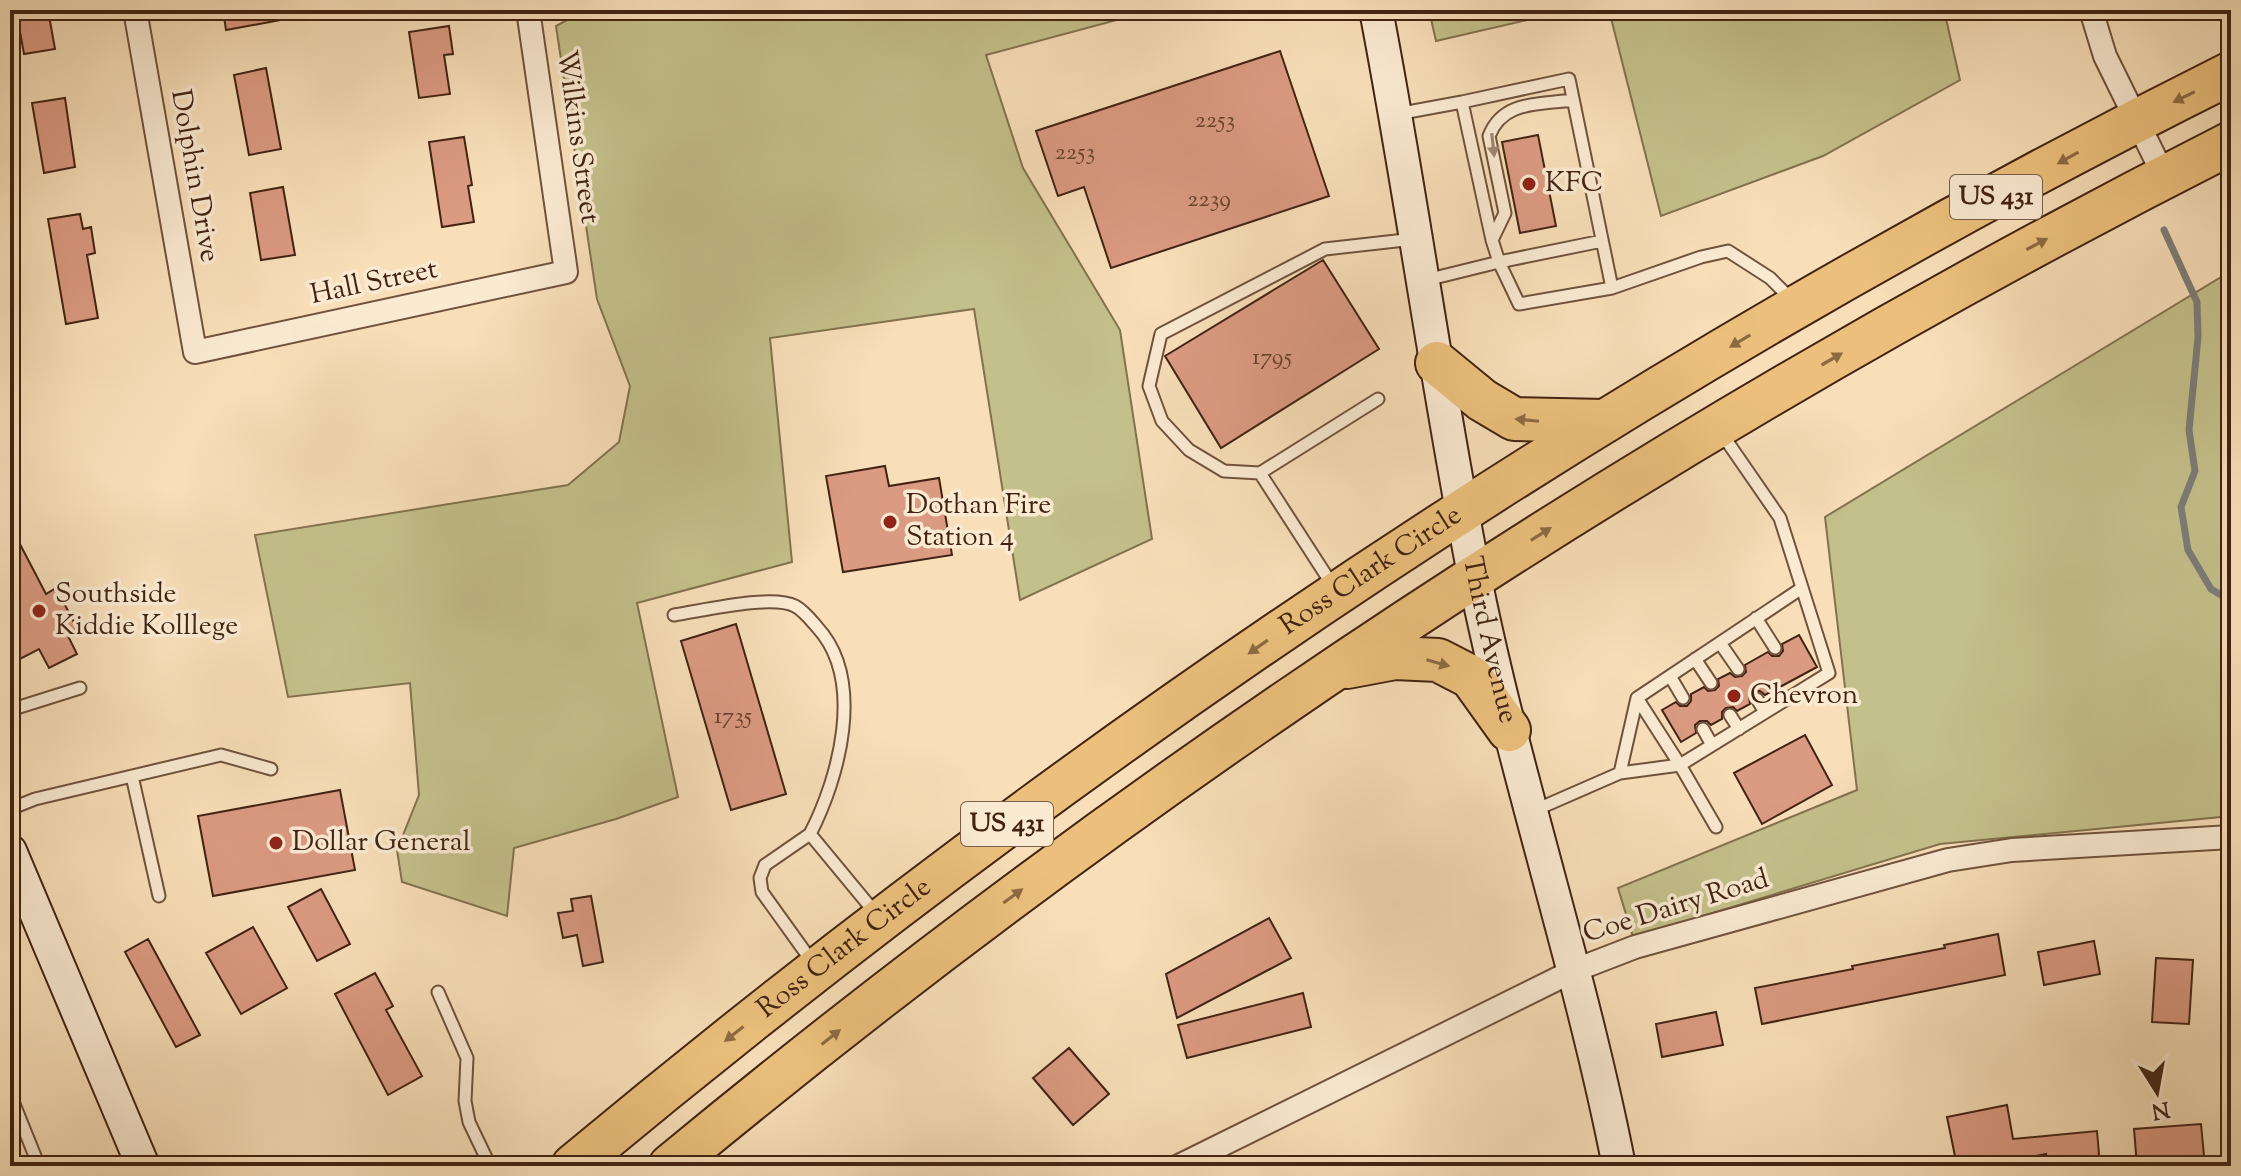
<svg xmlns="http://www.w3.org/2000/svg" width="2241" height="1176" viewBox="0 0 2241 1176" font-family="'Sorts Mill Goudy',serif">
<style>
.green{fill:#c4c08b;stroke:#83724f;stroke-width:2}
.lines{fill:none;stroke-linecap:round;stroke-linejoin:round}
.stream{stroke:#7c7d78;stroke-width:7}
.building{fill:#db9a82;stroke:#422313;stroke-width:2}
.lane-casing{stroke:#70523c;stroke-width:15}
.street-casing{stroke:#70523c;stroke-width:26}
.secondary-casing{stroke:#422313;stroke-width:36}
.highway-casing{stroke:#422313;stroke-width:46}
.lane{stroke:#faead2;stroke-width:11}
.street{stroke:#faead2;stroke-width:22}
.secondary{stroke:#faead2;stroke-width:32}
.highway{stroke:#ecc07c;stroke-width:42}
.oneway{fill:#8e6a42}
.oneway2{fill:#9e8672}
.poi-dot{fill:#8f2418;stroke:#faead2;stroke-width:3}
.labels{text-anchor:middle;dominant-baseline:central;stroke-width:7;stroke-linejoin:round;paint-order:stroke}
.number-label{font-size:24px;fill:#68412f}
.shield{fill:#faead2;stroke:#795f4c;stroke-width:2}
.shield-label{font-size:26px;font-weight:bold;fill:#422313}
.street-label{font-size:28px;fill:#422313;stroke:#faead2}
.poi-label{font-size:28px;fill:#422313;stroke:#faead2;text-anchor:start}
</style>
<rect width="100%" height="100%" fill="#f8dfb9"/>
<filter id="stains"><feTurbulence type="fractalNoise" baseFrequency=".0025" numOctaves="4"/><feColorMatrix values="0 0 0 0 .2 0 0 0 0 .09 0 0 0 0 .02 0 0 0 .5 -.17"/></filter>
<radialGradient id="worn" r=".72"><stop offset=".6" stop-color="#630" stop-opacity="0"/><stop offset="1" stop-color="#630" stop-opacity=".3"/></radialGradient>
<path class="green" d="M585 10H1154L986 55 1023 168 1120 330 1152 539 1020 600 974 309 770 338 792 562 637 603 678 797 616 819 514 848 507 916 402 882 397 850 419 795 410 683 288 697 255 535 568 485 619 442 630 386 597 299 556 26Z
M1429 10H1570L1436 41Z
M1609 10H1944L1960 80 1823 156 1661 216Z
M2231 271V816L1940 844 1633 937 1618 888 1857 790 1825 517Z"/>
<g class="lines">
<path class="stream" d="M2164 230 2197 302 2198 337 2189 430 2195 471 2181 507 2188 550 2211 589 2231 601"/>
</g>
<path class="building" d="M16 10H48L55 49 24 54Z
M223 10H280L281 20 226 30Z
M449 26 453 54 444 55 450 94 419 98 409 32Z
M1280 51 1329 196 1111 268 1084 187 1058 196 1036 131Z
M266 68 281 149 249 155 234 75Z
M65 98 75 167 44 173 32 103Z
M1538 135 1556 226 1520 233 1502 142Z
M464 137 472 185 468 186 474 222 442 227 429 142Z
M283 187 295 255 261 260 250 193Z
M80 214 83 229 91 227 95 253 87 255 98 318 66 324 48 219Z
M1323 260 1379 349 1221 448 1165 356Z
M885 466 889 486 939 478 952 555 843 572 826 476Z
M10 525 46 594 56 588 77 628 67 634 77 654 49 668 39 649 10 664Z
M736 624 786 794 731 810 681 641Z
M1799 635 1817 667 1765 695 1760 691H1753L1749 696 1750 704 1737 711 1733 707 1726 708 1722 712V719L1711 725 1707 721H1700L1695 725 1696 733 1681 742 1662 710 1676 702 1680 706H1687L1691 701V694L1704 687 1708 691 1715 690 1719 686 1718 679 1730 673 1735 677 1742 676 1746 672 1745 665 1768 652 1772 656H1779L1783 651 1782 644Z
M1805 735 1832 785 1762 824 1734 773Z
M340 790 355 870 213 896 198 816Z
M321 889 350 944 317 961 288 907Z
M591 896 603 962 583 966 577 935 563 938 558 913 573 911 571 899Z
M1269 918 1291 958 1177 1018 1166 974Z
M253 927 287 988 241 1014 206 953Z
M1998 934 2005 975 1762 1024 1755 988 1853 969 1852 966 1945 948 1944 945Z
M148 939 200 1035 176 1047 125 952Z
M2094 941 2100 974 2044 985 2038 952Z
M2156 958 2193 960 2189 1024 2152 1022Z
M375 973 393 1006 386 1010 422 1076 388 1095 335 994Z
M1303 993 1311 1027 1187 1058 1178 1025Z
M1716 1012 1723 1045 1662 1057 1656 1024Z
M1069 1048 1109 1094 1073 1125 1033 1078Z
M2007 1105 2013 1139 2097 1131 2100 1166H2047L2046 1154 1984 1166H1957L1947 1117Z
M2201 1124 2205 1166H2137L2134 1129Z"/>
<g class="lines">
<defs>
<path id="lane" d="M1462 102 1569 79 1612 288
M1397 114 1462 102 1492 240 1499 262 1602 241
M1492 240 1505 213 1489 136C1503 100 1539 105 1572 100
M1426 280 1499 262 1519 304 1612 288 1701 257 1728 251 1770 278 1791 299
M1260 473 1224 471 1189 450 1162 421 1149 386 1161 334 1325 249 1414 239
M1333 586 1260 473 1378 399
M674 615C702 611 771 594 795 606 803 610 811 620 817 627 866 680 839 778 810 834
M1756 618 1775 648
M1720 643 1738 669
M1695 659 1711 683
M1670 676 1683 698
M1637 698 1680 765 1716 827
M1757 699 1765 712
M10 710 80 688
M1730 715 1739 729
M1703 729 1712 745
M1620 773 1637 698 1802 588
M132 776 159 896
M10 809 35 799 221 755 271 769
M1533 811 1620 773 1680 765 1829 673 1780 518 1722 434
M813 963 762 892 760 878 765 865 810 834 877 915
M438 992 467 1058 465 1101 469 1122 490 1166
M10 1094 39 1166"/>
<path id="street" d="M135 10 195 352 566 272 528 10
M2091 10 2105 56 2164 176
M1179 1166 1573 971 1635 947 1948 860 2012 850 2231 837"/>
<g id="secondary">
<path id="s1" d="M1376 10C1412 197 1437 387 1474 574 1514 774 1580 967 1619 1166"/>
<path d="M10 851 143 1166"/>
</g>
<g id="highway">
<path d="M1437 363 1482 400 1514 419 1605 421"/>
<path d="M1347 667 1395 658 1438 660 1471 677 1509 730"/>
<path id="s2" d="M573 1166C1083 741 1637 369 2231 73"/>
<path d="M670 1166C1151 768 1675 425 2231 143"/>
</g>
</defs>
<use href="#lane" class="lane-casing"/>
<use href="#street" class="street-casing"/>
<use href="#secondary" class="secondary-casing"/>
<use href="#highway" class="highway-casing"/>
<use href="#lane" class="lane"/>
<use href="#street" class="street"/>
<use href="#secondary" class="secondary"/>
<use href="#highway" class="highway"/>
</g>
<defs><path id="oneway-solid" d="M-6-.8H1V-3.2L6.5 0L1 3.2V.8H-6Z" transform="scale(2)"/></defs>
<g class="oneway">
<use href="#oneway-solid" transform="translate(2184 97) rotate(154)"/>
<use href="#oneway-solid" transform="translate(2068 158) rotate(151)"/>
<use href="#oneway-solid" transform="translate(2037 244) rotate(-28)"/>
<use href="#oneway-solid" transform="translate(1740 341) rotate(149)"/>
<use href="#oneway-solid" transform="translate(1832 359) rotate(-30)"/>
<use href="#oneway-solid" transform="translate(1527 420) rotate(-174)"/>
<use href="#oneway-solid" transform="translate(1541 534) rotate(-32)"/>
<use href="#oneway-solid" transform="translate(1258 647) rotate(145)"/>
<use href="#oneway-solid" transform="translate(1438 663) rotate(16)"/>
<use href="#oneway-solid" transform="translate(1013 896) rotate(-36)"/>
<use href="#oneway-solid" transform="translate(734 1034) rotate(142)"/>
<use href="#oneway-solid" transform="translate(831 1037) rotate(-38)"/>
</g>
<use class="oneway2" href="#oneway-solid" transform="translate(1493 145) rotate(84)"/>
<g class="poi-dot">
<circle cx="1529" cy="184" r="8"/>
<circle cx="890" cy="522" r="8"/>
<circle cx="39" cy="611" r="8"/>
<circle cx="1734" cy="696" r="8"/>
<circle cx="276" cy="843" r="8"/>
</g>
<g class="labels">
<g class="number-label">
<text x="1215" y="121">2253</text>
<text x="1075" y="153">2253</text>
<text x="1209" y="200">2239</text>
<text x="1272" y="358">1795</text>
<text x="733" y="717">1735</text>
</g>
<g class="shield">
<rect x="1950" y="175" width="92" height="44" rx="6"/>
<rect x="961" y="802" width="92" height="44" rx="6"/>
</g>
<g class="shield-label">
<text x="1996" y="197">US 431</text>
<text x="1007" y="824">US 431</text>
</g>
<g class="street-label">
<text transform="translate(577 137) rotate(82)">Wilkins Street</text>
<text transform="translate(194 176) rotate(80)">Dolphin Drive</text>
<text transform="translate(374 283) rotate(-12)">Hall Street</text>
<text stroke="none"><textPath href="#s2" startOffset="996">Ross Clark Circle</textPath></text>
<text stroke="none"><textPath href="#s1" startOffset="640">Third Avenue</textPath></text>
<text transform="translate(1676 907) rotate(-17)">Coe Dairy Road</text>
<text stroke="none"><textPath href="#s2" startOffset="348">Ross Clark Circle</textPath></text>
</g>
<g class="poi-label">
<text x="1545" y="184">KFC</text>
<text x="906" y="506">Dothan Fire<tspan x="906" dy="32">Station 4</tspan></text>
<text x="55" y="595">Southside<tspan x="55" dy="32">Kiddie Kolllege</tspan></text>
<text x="1750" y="696">Chevron</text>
<text x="292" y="843">Dollar General</text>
</g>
</g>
<rect width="2241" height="1176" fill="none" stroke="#f8dfb9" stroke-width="40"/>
<rect x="12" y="12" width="2217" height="1152" fill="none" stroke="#422313" stroke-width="4"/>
<rect x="20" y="20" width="2201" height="1136" fill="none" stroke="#422313" stroke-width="2"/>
<g transform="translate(2157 1092) rotate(169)" stroke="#faead2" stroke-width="6" paint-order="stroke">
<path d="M0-6L14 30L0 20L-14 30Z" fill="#422313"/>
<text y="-12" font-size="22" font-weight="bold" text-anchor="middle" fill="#422313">N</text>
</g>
<rect width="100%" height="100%" filter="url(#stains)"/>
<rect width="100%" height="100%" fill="url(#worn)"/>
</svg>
